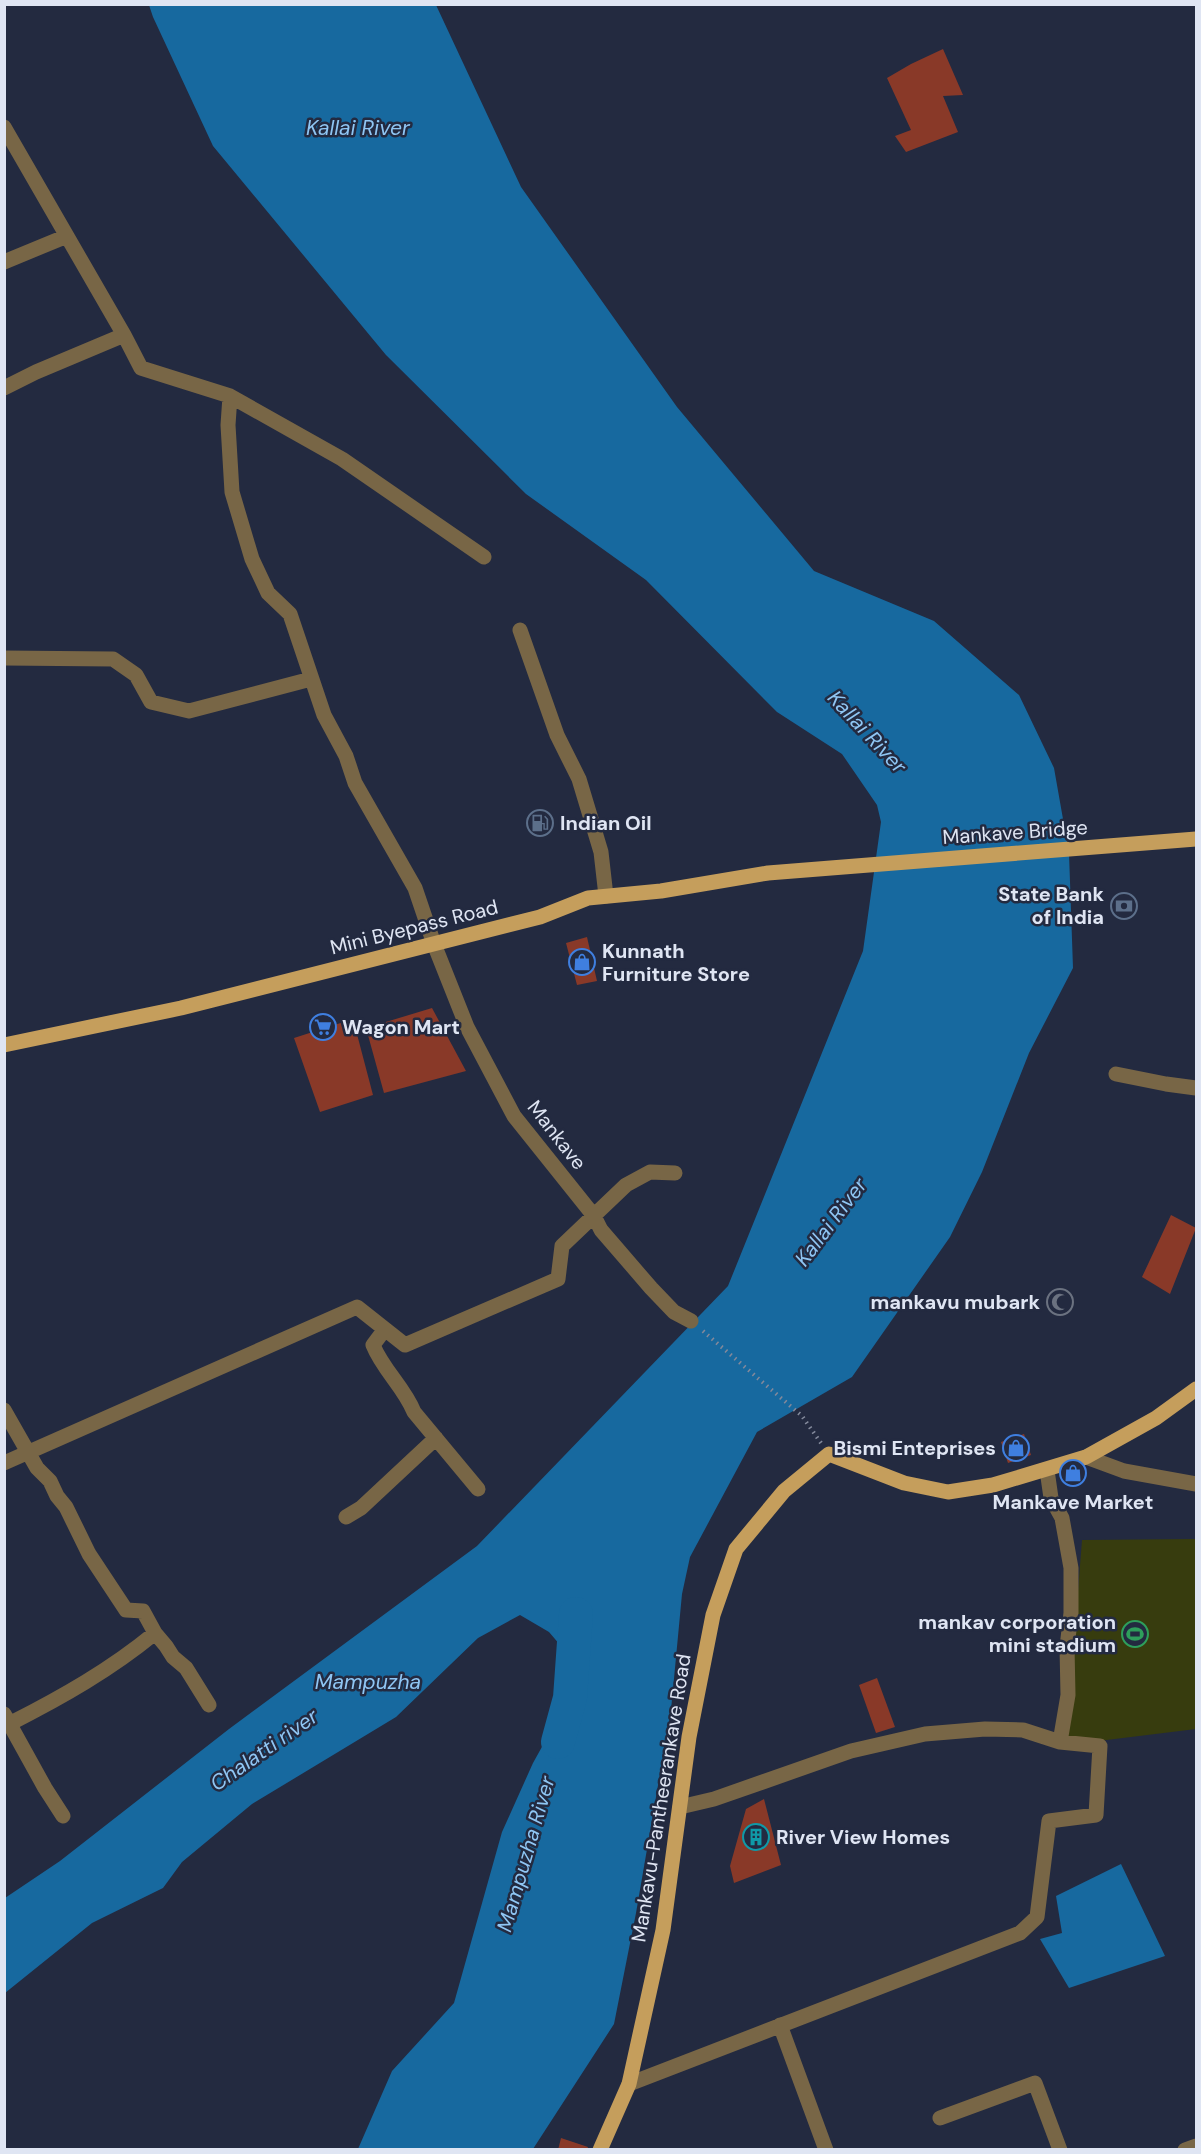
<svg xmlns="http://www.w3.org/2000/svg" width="1201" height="2154" viewBox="0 0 1201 2154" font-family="'DM Sans',sans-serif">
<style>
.green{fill:#373c0e}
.water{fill:#17699f}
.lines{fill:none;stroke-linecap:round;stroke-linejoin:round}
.river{stroke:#17699f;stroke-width:34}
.building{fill:#893928}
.path{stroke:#83899b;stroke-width:4;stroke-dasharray:1.5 4.5;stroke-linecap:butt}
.minor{stroke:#786646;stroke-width:15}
.major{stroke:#c59e5c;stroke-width:15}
.labels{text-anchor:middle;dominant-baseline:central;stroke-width:5;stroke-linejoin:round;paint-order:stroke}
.poi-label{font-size:20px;font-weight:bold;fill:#dfe5f3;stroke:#232a40;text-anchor:start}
.street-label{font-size:20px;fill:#dfe5f3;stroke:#232a40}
.water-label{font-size:21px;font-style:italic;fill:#8fc6f4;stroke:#232a40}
</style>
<rect width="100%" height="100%" fill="#232a40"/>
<path class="green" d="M1196 1539V1729L1066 1745 1082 1540Z"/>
<path class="water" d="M149 5H436L521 187 677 407 814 571 934 621 1019 695 1054 768 1069 853 1073 968 1029 1053 982 1172 950 1237 852 1377 757 1432 690 1557 682 1594 671 1710 636 1913 614 2024 533 2149H358L392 2071 454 2003 502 1832 533 1763 573 1691 578 1666 549 1632 520 1615 478 1638 396 1717 252 1804 182 1862 163 1888 92 1923 5 1993V1898L60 1861 229 1729 477 1546 728 1286 863 951 881 822 877 805 842 754 777 712 646 580 526 494 386 355 213 146 153 17Z
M1121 1864 1165 1956 1069 1988 1040 1939 1062 1933 1056 1896Z"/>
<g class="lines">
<path class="river" d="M558 1742 570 1698 576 1614"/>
</g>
<path class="building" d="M943 49 963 95 943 96 958 132 906 152 895 136 911 130 887 78 911 64Z
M587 937 597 981 577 985 566 943Z
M432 1008 466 1071 384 1093 366 1028Z
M353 1019 373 1095 320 1112 294 1038Z
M1171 1215 1196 1228 1170 1294 1142 1277Z
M1024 1434 1031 1455 1008 1463 1001 1442Z
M877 1678 895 1727 876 1733 859 1685Z
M764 1799 781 1865 734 1883 730 1866 746 1809Z
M561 2138 588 2147 587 2150H558Z"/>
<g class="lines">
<path class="path" d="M703 1331 802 1416 821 1443"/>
<path class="minor" d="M4 127 124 335 141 368 230 396 342 459 484 557
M4 262 67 236
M4 388 36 372 124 335
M230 396 228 425 232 492 252 559 268 593 290 614 324 715 346 756 355 783 415 888 434 944 467 1027 514 1116 594 1216 601 1230 651 1288 674 1312 691 1321
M520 630 557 735 579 779 601 852 606 896
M4 658 113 659 136 675 151 702 189 711 311 679
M1116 1074 1166 1084 1196 1088
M385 1329 373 1345C383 1370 404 1387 414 1412L478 1489
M4 1410 37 1468 50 1481 57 1496 66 1507 89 1554 126 1610 143 1611 155 1633 166 1646 173 1657 186 1668 209 1705
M1086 1457 1124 1471 1196 1484
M4 1463 357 1307 405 1345 558 1279 562 1246 626 1185 650 1172 675 1173
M346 1517 361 1508 436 1438
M4 1714 45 1788 63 1816
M11 1723C62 1697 110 1670 155 1633
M680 1807 714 1799 851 1751 925 1734 985 1729 1023 1730 1060 1742 1068 1695 1067 1647 1071 1613V1568L1062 1518 1051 1498 1047 1470
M780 2025 826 2150
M629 2084 1020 1933 1037 1917 1049 1821 1096 1815 1100 1746 1060 1742
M940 2118 1035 2083 1060 2150
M1185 2150 1196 2146"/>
<path class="major" d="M4 1045 181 1008 540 917 588 898 661 891 768 873 1196 839
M600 2150 629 2084 663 1930 689 1737 713 1615 736 1549 784 1491 829 1454 904 1483 948 1492 993 1485 1086 1457 1156 1418 1196 1389"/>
</g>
<defs>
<symbol id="fuel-ring" viewBox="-11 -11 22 22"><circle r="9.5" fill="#232a40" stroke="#5c6f8a" stroke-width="1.5"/><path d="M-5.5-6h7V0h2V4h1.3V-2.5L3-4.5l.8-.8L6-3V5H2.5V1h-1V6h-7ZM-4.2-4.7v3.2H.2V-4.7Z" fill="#5c6f8a"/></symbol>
<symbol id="bank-ring" viewBox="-11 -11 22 22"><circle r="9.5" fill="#232a40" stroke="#5c6f8a" stroke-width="1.5"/><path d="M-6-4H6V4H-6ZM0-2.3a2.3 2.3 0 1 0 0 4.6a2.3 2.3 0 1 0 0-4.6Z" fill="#5c6f8a"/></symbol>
<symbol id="shop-ring" viewBox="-11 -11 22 22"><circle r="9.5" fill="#232a40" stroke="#3f7fe0" stroke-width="1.5"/><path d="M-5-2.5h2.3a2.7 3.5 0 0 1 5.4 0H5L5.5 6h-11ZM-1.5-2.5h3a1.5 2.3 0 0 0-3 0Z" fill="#3f7fe0"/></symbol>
<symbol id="supermarket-ring" viewBox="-11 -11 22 22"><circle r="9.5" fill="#232a40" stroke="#3f7fe0" stroke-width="1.5"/><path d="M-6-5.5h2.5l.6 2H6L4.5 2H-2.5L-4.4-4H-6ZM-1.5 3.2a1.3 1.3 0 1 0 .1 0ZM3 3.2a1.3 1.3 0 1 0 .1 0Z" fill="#3f7fe0"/></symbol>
<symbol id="mosque-ring" viewBox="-11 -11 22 22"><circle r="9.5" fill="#232a40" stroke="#6b7280" stroke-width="1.5"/><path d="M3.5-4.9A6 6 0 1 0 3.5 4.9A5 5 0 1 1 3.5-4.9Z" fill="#6b7280"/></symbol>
<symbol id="stadium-ring" viewBox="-11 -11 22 22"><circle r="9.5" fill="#232a40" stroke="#2e9e5b" stroke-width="1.5"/><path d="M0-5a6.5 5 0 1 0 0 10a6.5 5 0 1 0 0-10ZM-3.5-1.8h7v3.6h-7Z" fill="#2e9e5b"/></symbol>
<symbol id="building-ring" viewBox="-11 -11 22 22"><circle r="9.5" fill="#232a40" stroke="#0f9aa8" stroke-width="1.5"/><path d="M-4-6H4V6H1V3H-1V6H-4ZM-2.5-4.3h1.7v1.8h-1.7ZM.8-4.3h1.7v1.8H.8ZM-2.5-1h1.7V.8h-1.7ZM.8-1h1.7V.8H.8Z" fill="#0f9aa8"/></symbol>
</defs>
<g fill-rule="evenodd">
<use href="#fuel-ring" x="525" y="808" width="30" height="30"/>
<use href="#bank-ring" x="1109" y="891" width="30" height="30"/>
<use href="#shop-ring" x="567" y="947" width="30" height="30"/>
<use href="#supermarket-ring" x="308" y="1012" width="30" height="30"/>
<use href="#mosque-ring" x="1045" y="1287" width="30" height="30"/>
<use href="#shop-ring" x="1001" y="1433" width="30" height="30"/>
<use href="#shop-ring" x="1058" y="1458" width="30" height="30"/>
<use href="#stadium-ring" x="1120" y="1619" width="30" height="30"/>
<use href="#building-ring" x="741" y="1822" width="30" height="30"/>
</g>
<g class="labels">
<g class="poi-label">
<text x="560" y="823">Indian Oil</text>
<text x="1104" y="894" text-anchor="end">State Bank<tspan x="1104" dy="23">of India</tspan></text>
<text x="602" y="951">Kunnath<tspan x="602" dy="23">Furniture Store</tspan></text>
<text x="342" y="1027">Wagon Mart</text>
<text x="1040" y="1302" text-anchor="end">mankavu mubark</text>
<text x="996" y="1448" text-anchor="end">Bismi Enteprises</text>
<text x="1073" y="1502" text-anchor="middle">Mankave Market</text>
<text x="1116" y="1622" text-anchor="end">mankav corporation<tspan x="1116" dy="23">mini stadium</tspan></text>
<text x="776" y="1837">River View Homes</text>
</g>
<g class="street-label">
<text transform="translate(1015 832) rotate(-4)">Mankave Bridge</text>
<text transform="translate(414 927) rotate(-14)">Mini Byepass Road</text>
<text transform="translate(557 1135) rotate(52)">Mankave</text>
<text transform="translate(661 1798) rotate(-81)">Mankavu-Pantheerankave Road</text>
</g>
<g class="water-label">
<text x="358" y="128">Kallai River</text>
<text transform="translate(867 732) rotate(47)">Kallai River</text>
<text transform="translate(831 1222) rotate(-53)">Kallai River</text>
<text x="368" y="1682">Mampuzha</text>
<text transform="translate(264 1750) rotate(-35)">Chalatti river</text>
<text transform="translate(526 1854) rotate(-74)">Mampuzha River</text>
</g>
</g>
<rect width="1201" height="2154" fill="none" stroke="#dfe5f3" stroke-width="12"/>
</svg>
